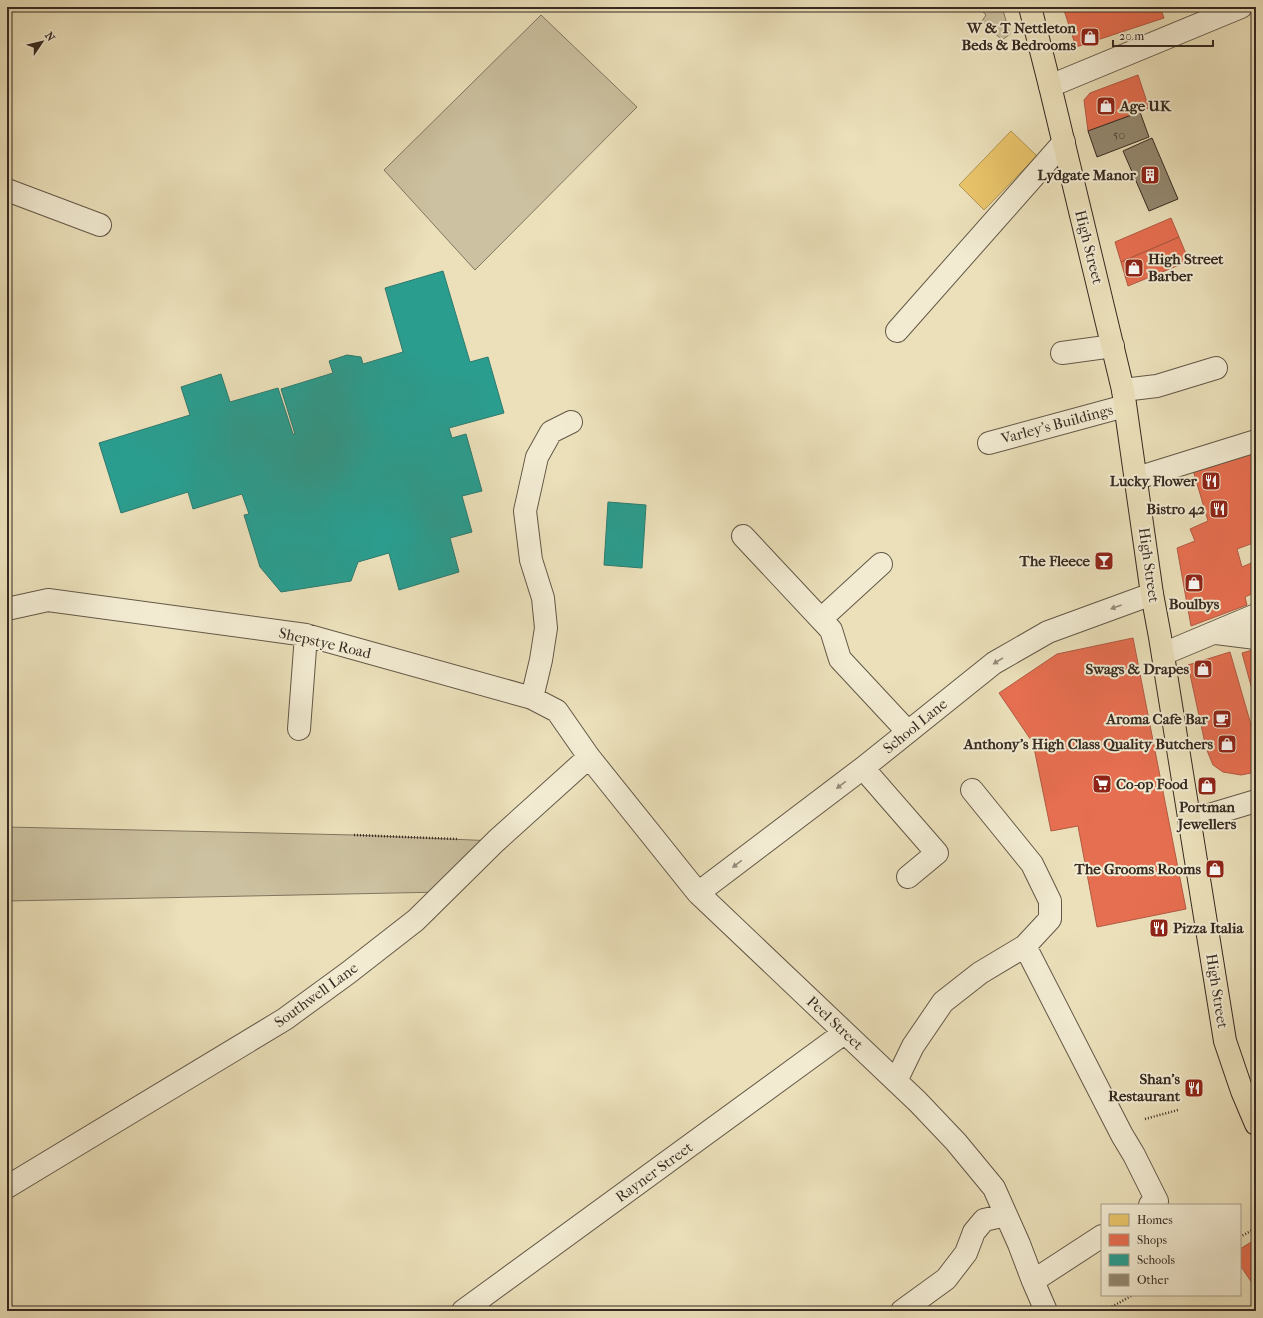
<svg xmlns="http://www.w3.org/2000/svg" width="1263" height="1318" viewBox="0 0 1263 1318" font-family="'IM FELL French Canon',serif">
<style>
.green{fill:#ccc1a0;stroke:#817660}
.homes{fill:#e9c46a;stroke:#b39654}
.shops{fill:#e76f51;stroke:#b25a43}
.schools{fill:#2a9d8f;stroke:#2e7a6e}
.building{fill:#948971;stroke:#362a21}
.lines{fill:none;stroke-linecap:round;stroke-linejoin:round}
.minor-casing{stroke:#635847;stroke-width:24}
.major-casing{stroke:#362a21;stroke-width:24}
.path{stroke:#362a21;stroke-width:2.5;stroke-dasharray:1 2;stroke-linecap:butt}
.minor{stroke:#f2ebd2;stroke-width:22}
.major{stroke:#ebe0ba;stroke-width:22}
.oneway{fill:#948a7a}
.labels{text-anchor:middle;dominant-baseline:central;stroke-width:4;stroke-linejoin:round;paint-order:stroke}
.number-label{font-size:13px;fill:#4e4235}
.poi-label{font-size:15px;font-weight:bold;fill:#362a21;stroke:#f2ebd2;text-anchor:end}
.street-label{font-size:15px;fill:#362a21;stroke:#f2ebd2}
</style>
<rect width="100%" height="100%" fill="#ebe0ba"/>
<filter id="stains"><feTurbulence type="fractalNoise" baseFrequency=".005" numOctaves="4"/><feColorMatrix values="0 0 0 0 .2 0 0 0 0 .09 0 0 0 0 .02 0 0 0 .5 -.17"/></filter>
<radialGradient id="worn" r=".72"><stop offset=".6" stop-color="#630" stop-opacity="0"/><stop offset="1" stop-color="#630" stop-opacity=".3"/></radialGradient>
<path class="green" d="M978 7H1002L1010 34 1002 40 982 21 986 15Z
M541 15 637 107 475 270 384 170Z
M7 827 354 835 496 841 443 892 7 901Z"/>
<path class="homes" d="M1011 131 1037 156 984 210 959 185Z"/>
<path class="shops" d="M1063 7H1160L1164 18 1076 47Z
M1138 75 1149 108 1088 131 1084 100 1090 93Z
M1171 218 1179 237 1121 262 1115 242Z
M1179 237 1189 261 1128 286 1121 262Z
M1256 450V524L1254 525 1256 531V542L1237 549 1242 567 1256 561V592L1245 597 1247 605 1191 626 1177 548 1195 541 1190 529 1208 521 1193 470Z
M1133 638 1186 909 1097 927 1078 826 1051 831 1033 743 999 693 1057 654Z
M1256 649V704L1242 653Z
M1230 652 1254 735 1256 734V772L1241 775 1223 772 1213 765 1206 748 1188 665Z
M1256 1239V1289L1240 1265V1249Z"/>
<path class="schools" d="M443 271 470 362 488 357 504 413 449 428 452 438 466 434 482 491 462 496 472 532 450 538 459 572 399 590 389 553 358 562 351 581 281 592 260 567 244 515 249 514 242 494 193 509 188 492 121 513 99 443 190 415 181 387 221 374 230 402 278 388 293 434H295L281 389 333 373 329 361 347 355 361 357 363 364 403 352 385 288Z
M608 502 646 505 642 568 604 565Z"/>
<path class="building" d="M1140 112 1149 137 1097 157 1088 131Z
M1152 138 1178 199 1149 211 1123 151Z"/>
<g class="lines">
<defs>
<path id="minor" d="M1050 86 1241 7
M7 190 100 225
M897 331 1064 142
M1062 353 1113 346
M1123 390 1157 386 1216 368
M989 443 1125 406
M1137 478 1256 441
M743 536 831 630 840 659 908 732
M7 609 48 600 306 635 532 698 557 711 589 757 698 893 918 1102 956 1142 994 1188 1019 1244 1033 1281 1046 1311
M821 619 881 564
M1216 633 1256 638
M1163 654 1256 615
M532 698 541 660 546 628 543 598 531 560 525 511 537 457 551 432 571 422
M299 729 306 635
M863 768 937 853 908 877
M1189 821 1256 801
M698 893 863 768 994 663 1048 632 1152 594
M1025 946 1122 1135 1134 1155 1157 1201 1150 1205
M896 1081 913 1046 943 1002 980 973 1025 946 1050 919V901L1032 864 972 790
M7 1187 285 1019 348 973 416 920 496 841 589 757
M1033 1281 1102 1236
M463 1311 844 1033
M902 1311 946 1279 966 1253 974 1232 984 1220 1006 1215"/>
<path id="major" d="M1030 7 1050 86 1123 390 1152 594 1160 637 1225 1041 1242 1091 1256 1124"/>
</defs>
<use href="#minor" class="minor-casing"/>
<use href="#major" class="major-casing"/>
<path class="path" d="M354 835 457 839
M1145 1119 1178 1110
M1240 1237 1256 1228
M1104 1311 1133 1295"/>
<use href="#minor" class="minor"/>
<use href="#major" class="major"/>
</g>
<defs><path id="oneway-solid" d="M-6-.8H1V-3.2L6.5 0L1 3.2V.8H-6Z"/></defs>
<g class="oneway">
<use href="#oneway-solid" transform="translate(1116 607) rotate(160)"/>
<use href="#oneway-solid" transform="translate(998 661) rotate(148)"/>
<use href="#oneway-solid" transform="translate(841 785) rotate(143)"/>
<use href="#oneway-solid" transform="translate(737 864) rotate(143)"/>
</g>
<defs>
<symbol id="shop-square" viewBox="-11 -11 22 22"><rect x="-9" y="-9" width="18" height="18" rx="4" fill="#8f2418" stroke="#f2ebd2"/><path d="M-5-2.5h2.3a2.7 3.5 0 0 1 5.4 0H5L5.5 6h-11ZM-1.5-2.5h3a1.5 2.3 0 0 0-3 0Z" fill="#fff"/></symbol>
<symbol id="building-square" viewBox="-11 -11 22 22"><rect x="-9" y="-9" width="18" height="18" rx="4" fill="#8f2418" stroke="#f2ebd2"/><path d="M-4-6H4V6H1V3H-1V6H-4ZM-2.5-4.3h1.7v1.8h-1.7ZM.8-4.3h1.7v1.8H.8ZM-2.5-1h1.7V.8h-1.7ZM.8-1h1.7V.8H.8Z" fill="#fff"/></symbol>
<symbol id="restaurant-square" viewBox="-11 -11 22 22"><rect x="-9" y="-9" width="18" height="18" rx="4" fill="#8f2418" stroke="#f2ebd2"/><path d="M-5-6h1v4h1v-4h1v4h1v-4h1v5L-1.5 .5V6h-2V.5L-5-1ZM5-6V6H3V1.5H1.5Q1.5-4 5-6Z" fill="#fff"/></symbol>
<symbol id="bar-square" viewBox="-11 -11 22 22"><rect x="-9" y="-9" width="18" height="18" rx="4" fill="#8f2418" stroke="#f2ebd2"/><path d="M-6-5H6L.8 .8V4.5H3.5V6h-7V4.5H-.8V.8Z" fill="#fff"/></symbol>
<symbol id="cafe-square" viewBox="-11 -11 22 22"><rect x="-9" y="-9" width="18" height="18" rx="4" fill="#8f2418" stroke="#f2ebd2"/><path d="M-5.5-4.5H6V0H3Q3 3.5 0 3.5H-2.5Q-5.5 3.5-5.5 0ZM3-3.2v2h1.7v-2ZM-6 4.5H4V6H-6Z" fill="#fff"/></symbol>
<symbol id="supermarket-square" viewBox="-11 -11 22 22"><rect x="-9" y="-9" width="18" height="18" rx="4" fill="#8f2418" stroke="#f2ebd2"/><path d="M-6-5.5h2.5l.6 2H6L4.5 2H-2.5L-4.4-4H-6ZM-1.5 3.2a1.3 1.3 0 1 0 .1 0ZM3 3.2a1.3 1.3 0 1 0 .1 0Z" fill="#fff"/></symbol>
</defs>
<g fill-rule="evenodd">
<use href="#shop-square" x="1079" y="26" width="22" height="22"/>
<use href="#shop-square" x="1095" y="95" width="22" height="22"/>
<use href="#building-square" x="1139" y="164" width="22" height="22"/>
<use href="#shop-square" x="1123" y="257" width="22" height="22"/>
<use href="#restaurant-square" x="1200" y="470" width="22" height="22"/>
<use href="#restaurant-square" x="1208" y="498" width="22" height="22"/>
<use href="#bar-square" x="1093" y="550" width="22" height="22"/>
<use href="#shop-square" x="1183" y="572" width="22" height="22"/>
<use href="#shop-square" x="1192" y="658" width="22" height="22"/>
<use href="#cafe-square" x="1211" y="708" width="22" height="22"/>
<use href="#shop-square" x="1216" y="733" width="22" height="22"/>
<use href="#supermarket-square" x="1091" y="773" width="22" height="22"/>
<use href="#shop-square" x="1196" y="775" width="22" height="22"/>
<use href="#shop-square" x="1204" y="858" width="22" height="22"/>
<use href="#restaurant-square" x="1148" y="917" width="22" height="22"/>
<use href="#restaurant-square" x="1183" y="1077" width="22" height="22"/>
</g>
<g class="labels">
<g class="number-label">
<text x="1119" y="134">50</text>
</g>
<g class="poi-label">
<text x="1076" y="28">W &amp; T Nettleton<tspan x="1076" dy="17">Beds &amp; Bedrooms</tspan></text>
<text x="1120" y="106" text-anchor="start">Age UK</text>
<text x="1136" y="175">Lydgate Manor</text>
<text x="1148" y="259" text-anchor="start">High Street<tspan x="1148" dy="17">Barber</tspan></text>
<text x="1197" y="481">Lucky Flower</text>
<text x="1205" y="509">Bistro 42</text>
<text x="1090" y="561">The Fleece</text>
<text x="1194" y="604" text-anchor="middle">Boulbys</text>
<text x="1189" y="669">Swags &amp; Drapes</text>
<text x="1208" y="719">Aroma Cafe Bar</text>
<text x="1213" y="744">Anthony's High Class Quality Butchers</text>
<text x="1116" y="784" text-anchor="start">Co-op Food</text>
<text x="1207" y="807" text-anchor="middle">Portman<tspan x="1207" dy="17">Jewellers</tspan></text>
<text x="1201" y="869">The Grooms Rooms</text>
<text x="1173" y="928" text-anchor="start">Pizza Italia</text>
<text x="1180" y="1079">Shan's<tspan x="1180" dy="17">Restaurant</tspan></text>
</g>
<g class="street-label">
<text transform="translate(1089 247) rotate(76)">High Street</text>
<text transform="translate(1057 424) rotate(-15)">Varley's Buildings</text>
<text transform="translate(1149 565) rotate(82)">High Street</text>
<text transform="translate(325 643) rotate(13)">Shepstye Road</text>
<text transform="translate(915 726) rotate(-39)">School Lane</text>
<text transform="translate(1217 991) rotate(81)">High Street</text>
<text transform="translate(316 995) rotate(-36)">Southwell Lane</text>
<text transform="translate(835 1023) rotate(43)">Peel Street</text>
<text transform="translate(654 1172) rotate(-36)">Rayner Street</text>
</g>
</g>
<rect width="1263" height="1318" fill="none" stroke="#ebe0ba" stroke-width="24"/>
<rect x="8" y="8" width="1247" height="1302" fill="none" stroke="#362a21" stroke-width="2"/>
<rect x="12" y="12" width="1239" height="1294" fill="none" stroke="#362a21"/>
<rect x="1101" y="1204" width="140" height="92" fill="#f2ebd2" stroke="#a79e8b"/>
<rect x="1109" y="1214" width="20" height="12" fill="#e9c46a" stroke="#a79e8b"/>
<text x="1137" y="1224" font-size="12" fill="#362a21">Homes</text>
<rect x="1109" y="1234" width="20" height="12" fill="#e76f51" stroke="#a79e8b"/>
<text x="1137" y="1244" font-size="12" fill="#362a21">Shops</text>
<rect x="1109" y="1254" width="20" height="12" fill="#2a9d8f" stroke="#a79e8b"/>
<text x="1137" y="1264" font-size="12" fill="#362a21">Schools</text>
<rect x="1109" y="1274" width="20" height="12" fill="#948971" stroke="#a79e8b"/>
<text x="1137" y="1284" font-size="12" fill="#362a21">Other</text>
<g transform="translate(42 42) rotate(55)" stroke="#f2ebd2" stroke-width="3" paint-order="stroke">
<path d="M0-3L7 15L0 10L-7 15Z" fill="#362a21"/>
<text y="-6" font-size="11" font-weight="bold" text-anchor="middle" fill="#362a21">N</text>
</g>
<path d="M1113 40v6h100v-6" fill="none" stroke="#362a21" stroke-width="2"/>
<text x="1119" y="40" font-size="12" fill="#362a21" stroke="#f2ebd2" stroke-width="3" paint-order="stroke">20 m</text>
<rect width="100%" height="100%" filter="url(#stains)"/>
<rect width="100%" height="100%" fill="url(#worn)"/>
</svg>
